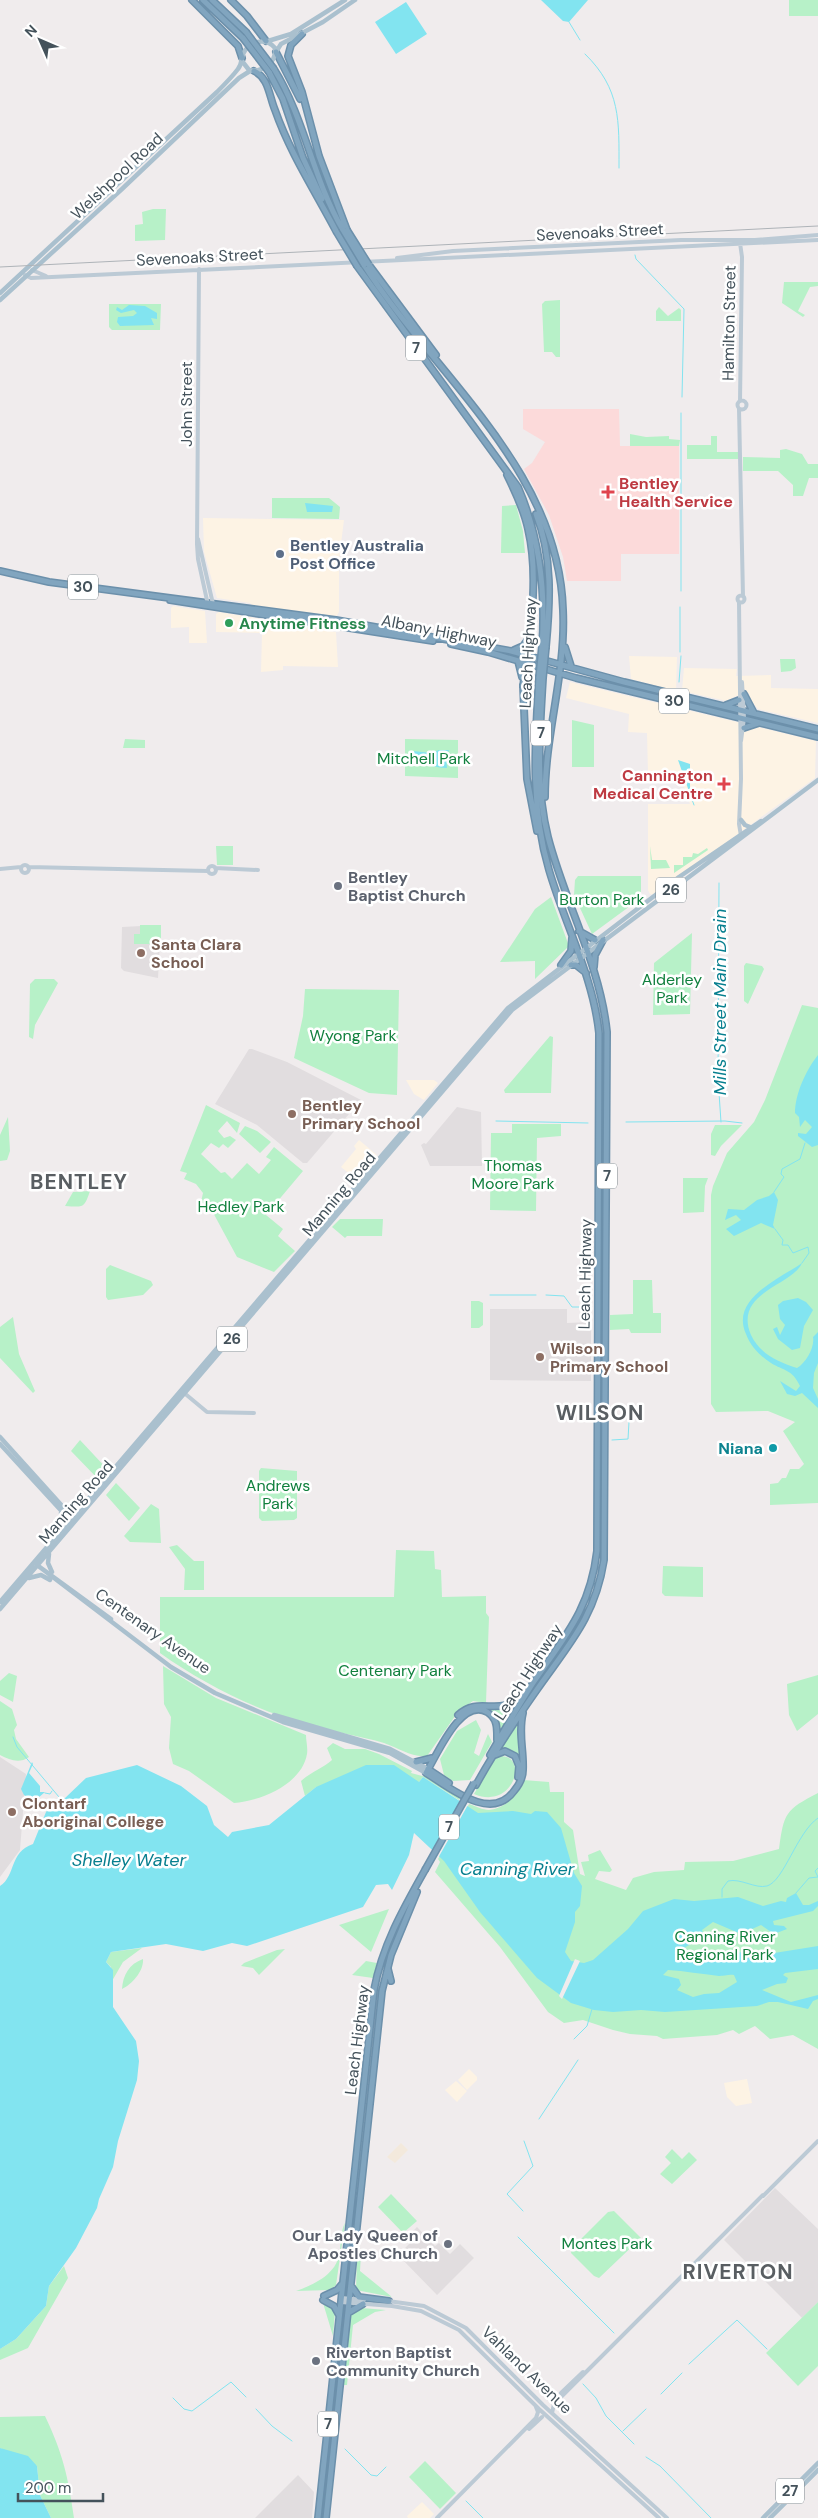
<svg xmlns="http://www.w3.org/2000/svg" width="818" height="2518" viewBox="0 0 818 2518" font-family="'DM Sans',sans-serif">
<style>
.commercial{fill:#fdf3e4}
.education{fill:#e1dddf}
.medical{fill:#fcdada}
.green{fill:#b7f1c8}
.sand{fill:#f3e9dc}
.water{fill:#82e4f0;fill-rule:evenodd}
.pier{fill:#f0eced}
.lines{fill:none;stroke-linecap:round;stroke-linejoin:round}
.stream{stroke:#82e4f0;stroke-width:1}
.highway-casing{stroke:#6c90ab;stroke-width:8}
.secondary{stroke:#bccad5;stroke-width:4}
.primary{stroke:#aac0ce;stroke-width:4.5}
.highway{stroke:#81a5bf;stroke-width:5}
.rail{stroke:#aeb3b8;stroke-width:1}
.highway-bridge-casing{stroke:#6c90ab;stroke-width:8;stroke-linecap:butt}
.highway-bridge{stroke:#81a5bf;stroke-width:5}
.health-dot{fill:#e0444e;stroke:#fff;stroke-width:2}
.service-dot{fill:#5c6f8a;stroke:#fff;stroke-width:2}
.leisure-dot{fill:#2e9e5b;stroke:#fff;stroke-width:2}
.worship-dot{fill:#6b7280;stroke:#fff;stroke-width:2}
.education-dot{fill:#8d6e63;stroke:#fff;stroke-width:2}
.culture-dot{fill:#0f9aa8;stroke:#fff;stroke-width:2}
.labels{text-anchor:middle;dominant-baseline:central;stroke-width:5;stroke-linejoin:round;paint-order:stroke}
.shield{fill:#fff;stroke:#7c868c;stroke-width:1}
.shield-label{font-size:15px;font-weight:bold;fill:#44525b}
.street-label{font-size:16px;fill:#44525b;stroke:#fff}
.health-label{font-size:16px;font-weight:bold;fill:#be3a42;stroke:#fff;text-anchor:start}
.service-label{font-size:16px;font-weight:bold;fill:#4e5e75;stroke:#fff;text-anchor:start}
.leisure-label{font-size:16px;font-weight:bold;fill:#27864d;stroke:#fff;text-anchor:start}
.park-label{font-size:16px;fill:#11803e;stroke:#fff}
.worship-label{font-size:16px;font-weight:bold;fill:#5b616d;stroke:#fff;text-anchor:start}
.education-label{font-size:16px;font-weight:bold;fill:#785e54;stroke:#fff;text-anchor:start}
.culture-label{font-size:16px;font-weight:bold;fill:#0d838f;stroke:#fff;text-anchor:end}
.water-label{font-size:18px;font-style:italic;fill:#077f8f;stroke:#fff}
.district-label{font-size:21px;font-weight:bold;letter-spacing:1px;fill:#595e62;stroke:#fff}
</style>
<rect width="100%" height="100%" fill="#f0eced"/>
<path class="commercial" d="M203 518 344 520 339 559V612L336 617 253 606 250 603 217 598 204 552Z
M173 606 205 611 207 643H189V627L171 628V608Z
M219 612 336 632 338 667 283 666V670L261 672 262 633 216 632V614Z
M629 656 677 657 676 691 631 679Z
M684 668 737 669 736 676 771 675V688L818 689V723L758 709 750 699 749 693 736 696 727 701 682 691Z
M570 682 816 741 815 778 654 895 650 894 648 890V804H690L679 772H648L647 733 628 732 629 714 566 698Z
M406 1080H434L438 1083 424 1100 414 1094Z
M359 1140 377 1155 356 1179 341 1167 356 1149 354 1146Z
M469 2069 477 2077V2080L467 2090 458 2080Z
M747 2079 752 2103 736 2106 727 2097 724 2083Z
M456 2081 467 2091 457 2102 445 2090Z
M422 2502 434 2514 430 2518H408L407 2516Z"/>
<path class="education" d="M161 925 158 978 124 971 121 968 122 927Z
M249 1049H252L287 1062 361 1100 307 1163H303L257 1125 215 1104Z
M457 1107 481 1112 482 1166H430L421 1145 424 1143 426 1144Z
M490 1309H567V1323L591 1322V1381L490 1380Z
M0 1757 26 1774 20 1850 0 1877Z
M775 2188 818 2229V2302L802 2318 724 2240Z
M417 2227 435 2246 439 2243 450 2254 460 2244 474 2258 437 2295 398 2255 410 2243 406 2238Z
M298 2475 314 2492 312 2518H255Z"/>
<path class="medical" d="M523 409H619L620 446H679V554H621V581H567L563 557 549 515 524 469 532 463 545 442 523 429Z"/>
<path class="green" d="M789 0H818V16H789Z
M153 209H166L165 240 135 241V225L143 224 142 212Z
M784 282H818V286L810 287 798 311 805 315 803 317 782 303Z
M560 300V357H556L552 352H544L542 304 545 301Z
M109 304H161L160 330H112L109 327Z
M659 307 668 316 679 308 681 310V321H656V311Z
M630 434 646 437 669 436V439L680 440 679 446H630Z
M711 436H717V452H738V459H687V445H711Z
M786 449 802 454 808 464H818V478H809L803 496H793V485L778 471H743V457L780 458V450Z
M272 498H329L340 507 339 519 272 518Z
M516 505 523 531 525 553H501L502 506Z
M780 659H795L796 668 791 671 781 672Z
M572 720 594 725V767H572Z
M125 739 145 740V748H123Z
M405 739 458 740V778L405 776Z
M216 846H233V865H217Z
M650 846 652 860H666L670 868 651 869Z
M707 848 708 850 674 873V865H683V857H692L693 853 698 854Z
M578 876H641V898L592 934 574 895 575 880Z
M551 897 569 946 535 979V961L500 962 535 909Z
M140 925H161V940L158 944H134V934H140Z
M692 933 690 1014 653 1015 654 963Z
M746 963 762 966 764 969 748 1004 744 1001V966Z
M35 979H54L58 983 35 1025 33 1039 29 1037 30 984Z
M305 989 399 990 397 1095 369 1093 294 1058 303 1016Z
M802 1005 818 1008V1503L770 1505V1484L778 1483 782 1478H786L790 1469H799L804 1464 783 1431 795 1422 768 1411 716 1412 711 1404V1195L713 1186 727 1153 754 1122 765 1100Z
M550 1036 553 1037 551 1093H505L504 1090Z
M206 1105 240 1123 237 1133 227 1121 218 1131 224 1138 230 1136 236 1140 228 1148 223 1144 219 1148 211 1143 201 1154 221 1173 225 1172 232 1179 247 1163 259 1174 271 1160 266 1157 274 1147 303 1171 266 1215 283 1229 278 1236 295 1251 274 1272 237 1257 210 1207 201 1202 203 1193 196 1184 184 1179 187 1173 180 1171Z
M8 1117 10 1151 7 1160 0 1161V1135Z
M512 1124H561V1136L537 1138 536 1211 490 1210 491 1133H512Z
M715 1125H742L721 1146 715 1156 711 1155V1134Z
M245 1126 257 1131 271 1142 260 1153 239 1134Z
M683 1178H708L705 1186 704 1212 683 1213Z
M90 1191C84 1209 83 1207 65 1206L73 1192Z
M340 1219H383L382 1236H347L345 1238 332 1227Z
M110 1265 151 1281 153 1285 143 1295 108 1300 106 1297V1269Z
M633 1280H652L653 1313H661V1333H631L629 1329 610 1330V1315L633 1314Z
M471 1301H479L483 1303V1325L479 1328H471Z
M13 1317 19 1354 35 1391 33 1393 0 1358V1327Z
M80 1440 108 1470 99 1480 71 1451Z
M261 1468 297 1471V1518L294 1520 262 1521 259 1518V1471Z
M116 1483 140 1508 129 1521 106 1495Z
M151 1504 159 1509 161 1543 130 1542 124 1536Z
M177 1545 194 1561H204V1590H184L185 1569 169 1547Z
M396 1550 434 1551 435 1569 441 1570 442 1597 486 1596V1613L489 1617 486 1703 473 1701 458 1712 427 1756C412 1758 399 1748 384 1743 361 1736 337 1733 314 1726 259 1712 205 1685 160 1653V1597H394Z
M663 1566 703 1567V1597L665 1596 662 1593Z
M163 1666 216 1698 306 1735C306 1741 308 1748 307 1754 302 1784 261 1801 234 1803L189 1771 173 1764 169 1748 171 1717 164 1704Z
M9 1673 17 1676 13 1702 0 1695V1681Z
M818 1675V1714L797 1731 789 1715 787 1684Z
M0 1701 12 1709 17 1725 14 1730 16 1739 29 1757C19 1764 10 1760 0 1755Z
M490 1709H515L501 1730 498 1718Z
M476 1720 481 1730 474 1753 479 1756 488 1734 492 1742 470 1780 453 1781 444 1775 440 1759 457 1731Z
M518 1723V1738L521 1760 515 1752 501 1747Z
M333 1743 345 1749H365L379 1754 412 1771 411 1773 426 1777 460 1798 459 1800 423 1777 419 1782 316 1787 305 1796 301 1781C311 1772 323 1768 332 1760L327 1748Z
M499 1756C530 1754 514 1811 474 1794L493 1761Z
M523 1780 549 1782 550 1792H564V1822L573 1830 580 1874 585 1876 581 1862 589 1861 588 1855 600 1850 612 1870 610 1872 599 1871 595 1879 626 1890 633 1878 654 1872 684 1870 685 1862 733 1861 779 1849C784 1813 785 1810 818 1793V2049L793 2035 770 2039 755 2026 739 2034 733 2030 717 2035 663 2039 657 2036 630 2034 613 2030 583 2020 564 2023 548 2012 500 1947 435 1872 440 1862 438 1859 469 1804C475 1806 483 1810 489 1810 505 1809 519 1794 523 1780Z
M389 1909 371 1952 339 1925Z
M142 1948 123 1962 112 1981 111 1967 106 1962 111 1952Z
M285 1949 259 1975 253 1968 241 1966 244 1963 277 1950Z
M143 1959C144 1971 132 1984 122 1989 123 1975 129 1964 143 1959Z
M366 1961 377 1963 373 1978 352 1975Z
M672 2149 682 2159 689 2152 697 2160 672 2184 660 2174 671 2163 665 2157Z
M391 2194 417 2221 403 2233 378 2207Z
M614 2211 641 2238 599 2278 594 2276 571 2253 572 2248 608 2212Z
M345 2223 336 2285 330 2290 296 2291C315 2284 338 2274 340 2250 341 2241 341 2230 345 2223Z
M357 2254H361L360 2271 392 2297 356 2290Z
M64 2266 68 2278 28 2348 0 2360V2349L16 2339 46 2306 49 2286Z
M818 2302V2366L798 2386 766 2353Z
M323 2303 330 2305 335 2312 333 2336Z
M362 2308 386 2310 375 2312 353 2325 347 2385H342L349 2313Z
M45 2416C63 2454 68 2476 74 2518H51L40 2495 37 2466 0 2448V2417Z
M425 2461 456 2493 440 2509 409 2477Z"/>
<path class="sand" d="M401 2143 408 2150 395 2163 387 2157Z"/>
<path class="water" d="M541 0H588L569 22 563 21Z
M406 2 427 34 396 54 375 22Z
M129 305 145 306 157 313V319L151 318 154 325 120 326 117 322 118 317 133 316 137 313 134 310 121 313 116 310 117 307 122 310Z
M305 503 333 506 332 512H307Z
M439 750H449L446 757 447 768C437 768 428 764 417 764L413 751 431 753Z
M678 760 690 764V794Z
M818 1055V1145L812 1147 798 1136V1133L806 1134 812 1127 805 1120 800 1127 799 1117 795 1113C795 1094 806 1070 818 1055Z
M774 1192 778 1200 773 1225 775 1229 761 1223 734 1236 726 1229 741 1220 736 1215 725 1220 728 1209 744 1210 757 1200 769 1196Z
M802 1263C792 1286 733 1292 751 1335 760 1354 778 1362 797 1368 806 1363 815 1347 813 1337L818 1332V1363L814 1373 813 1388 818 1399V1408L802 1393 795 1396 787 1394 780 1381 796 1391 800 1386C792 1369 784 1371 771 1363 760 1356 751 1347 746 1334 730 1299 779 1279 802 1263Z
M798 1298 806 1302 813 1310 804 1326 800 1348 792 1350 778 1339 773 1329 777 1327 780 1335 785 1325 780 1319 778 1305 783 1301Z
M32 1762 33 1764 29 1773 40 1786V1792H45L38 1798 30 1799 24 1795 21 1789Z
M137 1765 181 1786 207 1806 214 1825 228 1837 232 1832 269 1825 316 1787 366 1765H394L419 1782 423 1777 478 1813 513 1811 531 1814 535 1811 547 1812 561 1828 574 1873 582 1886 580 1906 575 1912V1922L565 1952 571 1961 584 1963 593 1960 628 1929 643 1911 674 1899 694 1901 738 1897 763 1906 781 1901 786 1902 787 1898 796 1893 803 1905H809L818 1901V1906L813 1911 773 1921 774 1925 784 1926 787 1929 774 1934 761 1925 741 1934 713 1922 702 1930 704 1936 679 1951 710 1956 743 1952 748 1956 761 1952 768 1954 818 1946V1969L785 1973 783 1975 788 1978 786 1983 777 1984 762 1990 791 2002 818 1995V1999L813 2001 808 2009 778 2002H769L757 2006 665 2012 641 2010 613 2012 594 2010 571 2003 537 1978 480 1912 444 1861 414 1833 409 1855 392 1890 388 1884 376 1885 363 1907 247 1946 232 1943 203 1951 166 1944 111 1952 106 1962 113 1970V2007L136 2041 139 2061 137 2080 118 2141 113 2167 99 2199 97 2208 76 2248 49 2286 46 2306 16 2339 0 2349V1886C16 1876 9 1852 33 1844L46 1812 59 1797 64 1799 86 1778ZM668 1970C685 1971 701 1974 719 1976 724 1976 729 1974 734 1975L737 1982 719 1993 704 1994 693 1997 677 1990 681 1985 679 1979 663 1975Z
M0 2448 28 2456 37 2466 40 2495 51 2518H0Z"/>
<path class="pier" d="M462 1799 469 1803 437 1860 431 1854Z
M575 1959 580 1961 562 1999 559 1996Z"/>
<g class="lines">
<path class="stream" d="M569 22 580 40
M585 54C621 89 619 121 619 168
M635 255 636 259 684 309 682 397
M681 591V413
M680 607V652
M679 682 681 656
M690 794 694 805
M719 883 718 1078 721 1122
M496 1121 588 1123
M626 1122 725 1121 742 1123
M774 1192 784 1177 781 1174 782 1169 800 1159 805 1143
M775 1229 783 1240 782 1245H788L793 1253 808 1247 809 1253 802 1263
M490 1295H536
M546 1295 564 1296 572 1307H591
M612 1440 628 1439 629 1422
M13 1737 17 1747 59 1797
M45 1793 50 1794 52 1791
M796 1893 809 1878 818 1877 815 1871 818 1868
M722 1897V1889L728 1881C741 1878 755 1889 767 1886 784 1881 797 1832 818 1818
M574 2039 587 2026 592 2009
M539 2119 578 2060
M523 2211 507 2194 533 2166 524 2141
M518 2237 614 2333
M689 2364 737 2320 767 2349
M583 2384 596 2398 606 2416 634 2444
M661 2394 682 2373
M173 2398 184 2409 192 2411 231 2382 246 2397
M256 2409 272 2426 292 2441
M623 2431 646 2409
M345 2449 371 2475 377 2476 386 2467
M646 2457 660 2466 711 2518
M466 2501 483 2518"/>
<defs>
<path id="highway" d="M192 0 238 46 242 58
M203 0 243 38
M212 0 246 32
M231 0 247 16 266 41
M302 34 291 45 288 56 302 92 319 156 347 230
M276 52 300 99
M274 69C305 119 313 180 343 230
M254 71C269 78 269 96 275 110 290 153 315 191 336 231
M269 72 283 99 303 158 322 199
M364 265C434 375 559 469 563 610 566 673 545 734 545 797
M369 265 436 355
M357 266 518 487C540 538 546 590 542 646
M507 475C516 493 524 510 528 529 540 580 529 636 523 687
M536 514C553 556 550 604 546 647
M0 571 49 582 336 620 511 651 624 682 818 729
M170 600 433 641
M451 644 488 652 576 678 818 737
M565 647 571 666
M514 650 523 646 528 639
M518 661 522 677
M523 685 527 779 537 831
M744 694 754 713
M726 705 739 700
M744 728 759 723
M579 931 595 940
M561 965 571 951 572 938
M571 965H576L586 973
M594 967 595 955 603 940
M458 1715C481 1694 499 1720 524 1693
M497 1740C497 1729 498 1719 487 1712 461 1697 437 1755 426 1773 449 1787 491 1823 514 1791 519 1785 523 1778 523 1770 524 1750 518 1733 523 1713
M490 1755C504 1731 518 1706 533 1683 565 1636 590 1610 597 1551L599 1033C593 976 565 925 549 870 530 806 535 743 539 677
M495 1755 505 1751 515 1756 519 1766 518 1777
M416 1762 432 1758
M428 1769 449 1783
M476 1785C494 1752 515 1721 536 1691 568 1645 595 1618 604 1560L607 1032C600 964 565 903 548 837 535 786 540 730 543 678
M388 1969 391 1981
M352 2287 359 2297 389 2301
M324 2296 337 2290 342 2284
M323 2300 334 2306 339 2315
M348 2313 363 2304
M318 2518 374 1990C382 1946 403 1909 425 1870
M326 2518 382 1991 391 1955 417 1892"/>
</defs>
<use href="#highway" class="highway-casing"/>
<path class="secondary" d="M740 243 742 257 740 401
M397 258 453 251 681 240H755L818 235
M199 269 197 544 198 559 208 605
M32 270 46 276
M25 275 31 278 818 240
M737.5 405a4.5 4.5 0 1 1 9 0a4.5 4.5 0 1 1-9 0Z
M739 409 743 596
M198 539 213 604
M737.5 599a3.5 3.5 0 1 1 7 0a3.5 3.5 0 1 1-7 0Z
M739 602 741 779 739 824 741 836
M741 741 744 718 742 682
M21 869a4 4 0 1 1 8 0a4 4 0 1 1-8 0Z
M208 870a4 4 0 1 1 8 0a4 4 0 1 1-8 0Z
M28 867 208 871
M215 868 258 870
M0 869 21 867
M183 1392 207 1412 254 1413
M763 2196 818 2141
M341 2298 364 2300
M388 2301 424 2306 466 2328 543 2405 667 2518
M341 2302 392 2306 421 2311 459 2330 539 2409 659 2518
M561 2393 583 2372
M552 2413 554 2404 763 2195
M529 2429 542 2417
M437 2518 536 2418 538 2412 536 2407"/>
<path class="primary" d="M268 41 291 34 345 0
M276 52 281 44 323 22 355 0
M0 293 217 92C224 85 232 77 238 69 242 64 241 60 243 54 249 41 266 37 275 48 277 62 262 73 249 70L242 61
M0 300 122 189 239 78 250 71
M741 820 745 825 750 827
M0 1437 73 1518
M0 1444 67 1517 73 1519
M61 1529 63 1521 61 1513
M49 1554 48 1563 52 1572
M37 1565 171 1667 215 1693 283 1722 390 1753 426 1773
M37 1565 111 1619
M29 1578 41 1575 50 1580
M0 1602 508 1008 679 877 761 821
M0 1609 512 1010 818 780
M274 1715 390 1749 428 1769
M763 2518 818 2463
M770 2518 818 2470"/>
<use href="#highway" class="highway"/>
<path class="rail" d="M0 267 818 226"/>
<defs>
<path id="highway-bridge" d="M246 32 274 69
M243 38 269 72
M343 230 364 265
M347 230 369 265
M336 231 357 266
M539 677 542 646
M543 678 546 647
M425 1870 474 1783"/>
</defs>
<use href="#highway-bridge" class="highway-bridge-casing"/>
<use href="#highway-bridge" class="highway-bridge"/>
</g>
<g class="health-dot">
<path d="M605.5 484.5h5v5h5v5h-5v5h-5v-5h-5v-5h5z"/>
<path d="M721.5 776.5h5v5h5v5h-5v5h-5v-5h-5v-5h5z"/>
</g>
<circle class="service-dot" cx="280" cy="554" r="5"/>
<circle class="leisure-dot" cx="229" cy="623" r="5"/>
<g class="worship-dot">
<circle cx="338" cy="886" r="5"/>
<circle cx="448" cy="2244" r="5"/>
<circle cx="316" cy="2361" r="5"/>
</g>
<g class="education-dot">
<circle cx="141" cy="953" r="5"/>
<circle cx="292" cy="1114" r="5"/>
<circle cx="540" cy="1357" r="5"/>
<circle cx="12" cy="1812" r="5"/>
</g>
<circle class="culture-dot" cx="773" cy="1448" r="5"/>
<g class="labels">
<g class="shield">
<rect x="406" y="335.5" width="20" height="25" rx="4"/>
<rect x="68" y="574.5" width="30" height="25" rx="4"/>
<rect x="659" y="688.5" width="30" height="25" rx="4"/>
<rect x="531" y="720.5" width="20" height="25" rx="4"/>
<rect x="656" y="877.5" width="30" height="25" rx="4"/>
<rect x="597" y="1163.5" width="20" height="25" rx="4"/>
<rect x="217" y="1326.5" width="30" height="25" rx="4"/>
<rect x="439" y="1814.5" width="20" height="25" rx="4"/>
<rect x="318" y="2411.5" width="20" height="25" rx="4"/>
<rect x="776" y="2478.5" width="28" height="25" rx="4"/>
</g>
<g class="shield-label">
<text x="416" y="348">7</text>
<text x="83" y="587">30</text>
<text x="674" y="701">30</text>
<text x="541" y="733">7</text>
<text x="671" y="890">26</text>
<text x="607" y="1176">7</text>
<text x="232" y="1339">26</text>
<text x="449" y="1827">7</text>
<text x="328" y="2424">7</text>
<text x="790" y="2491">27</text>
</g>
<g class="street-label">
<text transform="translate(117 176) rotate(-43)">Welshpool Road</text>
<text transform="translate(600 232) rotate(-3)">Sevenoaks Street</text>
<text transform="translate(200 257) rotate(-3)">Sevenoaks Street</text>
<text transform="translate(729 323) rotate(-89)">Hamilton Street</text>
<text transform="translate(186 404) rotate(-90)">John Street</text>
<text transform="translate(439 631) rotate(11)">Albany Highway</text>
<text transform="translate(528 653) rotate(-87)">Leach Highway</text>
<text transform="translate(339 1194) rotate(-50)">Manning Road</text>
<text transform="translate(585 1274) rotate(-89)">Leach Highway</text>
<text transform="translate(76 1502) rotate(-49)">Manning Road</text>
<text transform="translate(153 1631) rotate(35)">Centenary Avenue</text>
<text transform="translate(528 1672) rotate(-57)">Leach Highway</text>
<text transform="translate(357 2040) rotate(-83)">Leach Highway</text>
<text transform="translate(527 2370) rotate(44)">Vahland Avenue</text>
</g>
<g class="health-label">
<text x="619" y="483">Bentley<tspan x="619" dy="18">Health Service</tspan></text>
<text x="713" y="775" text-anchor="end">Cannington<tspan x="713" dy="18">Medical Centre</tspan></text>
</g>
<g class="service-label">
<text x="290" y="545">Bentley Australia<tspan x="290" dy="18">Post Office</tspan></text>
</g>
<g class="leisure-label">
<text x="239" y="623">Anytime Fitness</text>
</g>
<g class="park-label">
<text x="424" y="758">Mitchell Park</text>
<text x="602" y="899">Burton Park</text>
<text x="672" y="979">Alderley<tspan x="672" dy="18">Park</tspan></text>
<text x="353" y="1035">Wyong Park</text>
<text x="513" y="1165">Thomas<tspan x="513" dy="18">Moore Park</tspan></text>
<text x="241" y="1206">Hedley Park</text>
<text x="278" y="1485">Andrews<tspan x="278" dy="18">Park</tspan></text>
<text x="395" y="1670">Centenary Park</text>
<text x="725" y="1936">Canning River<tspan x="725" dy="18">Regional Park</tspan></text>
<text x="607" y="2243">Montes Park</text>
</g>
<g class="worship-label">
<text x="348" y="877">Bentley<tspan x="348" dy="18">Baptist Church</tspan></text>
<text x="438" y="2235" text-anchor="end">Our Lady Queen of<tspan x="438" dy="18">Apostles Church</tspan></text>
<text x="326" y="2352">Riverton Baptist<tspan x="326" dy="18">Community Church</tspan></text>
</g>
<g class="education-label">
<text x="151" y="944">Santa Clara<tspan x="151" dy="18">School</tspan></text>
<text x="302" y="1105">Bentley<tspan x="302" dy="18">Primary School</tspan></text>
<text x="550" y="1348">Wilson<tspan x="550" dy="18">Primary School</tspan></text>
<text x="22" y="1803">Clontarf<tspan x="22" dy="18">Aboriginal College</tspan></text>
</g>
<g class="culture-label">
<text x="763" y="1448">Niana</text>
</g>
<g class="water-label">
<text transform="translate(720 1002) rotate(-90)">Mills Street Main Drain</text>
<text x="129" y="1860">Shelley Water</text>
<text x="517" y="1869">Canning River</text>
</g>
<g class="district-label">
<text x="79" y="1182">BENTLEY</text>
<text x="600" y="1413">WILSON</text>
<text x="738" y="2272">RIVERTON</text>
</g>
</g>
<g transform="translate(40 40) rotate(315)" stroke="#ffffff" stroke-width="4" paint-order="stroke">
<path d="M0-4L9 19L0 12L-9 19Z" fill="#44525b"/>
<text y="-8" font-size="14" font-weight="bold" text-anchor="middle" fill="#44525b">N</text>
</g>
<path d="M18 2493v8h85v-8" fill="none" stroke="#44525b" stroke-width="2.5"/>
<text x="25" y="2493" font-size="15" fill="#44525b" stroke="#ffffff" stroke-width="4" paint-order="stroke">200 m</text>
</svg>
